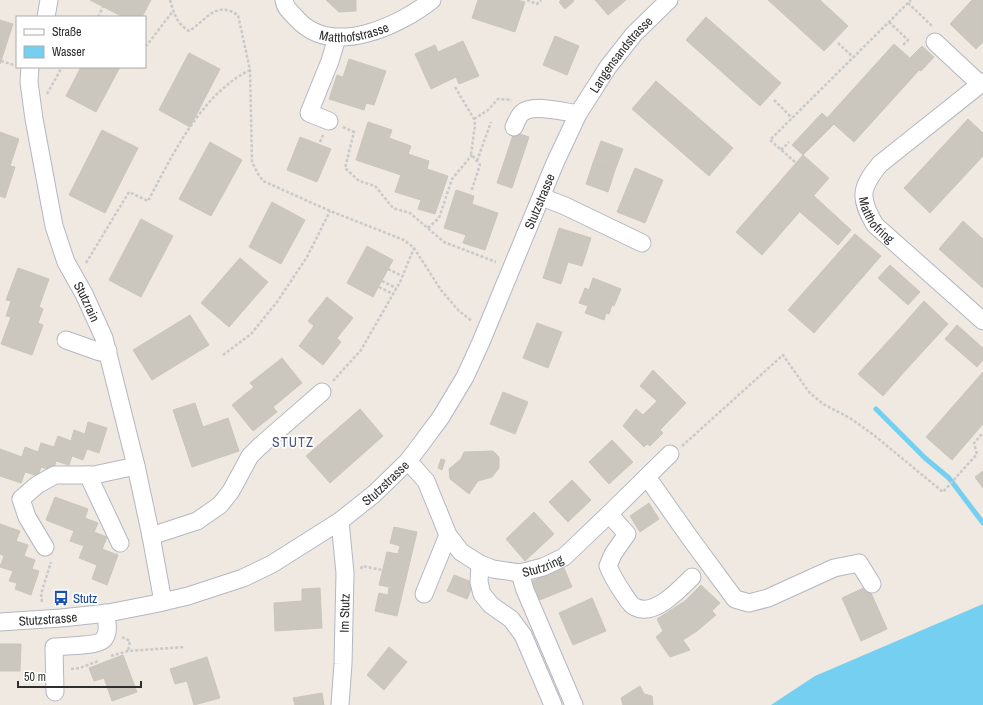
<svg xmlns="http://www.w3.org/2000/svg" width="983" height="705" viewBox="0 0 983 705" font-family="'Archivo Narrow',sans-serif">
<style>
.water{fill:#75cff0}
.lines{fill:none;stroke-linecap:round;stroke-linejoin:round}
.stream{stroke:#75cff0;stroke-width:5}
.building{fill:#cbc7bf;stroke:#cbc5ba}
.minor-casing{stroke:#b4b7c1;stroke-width:19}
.path{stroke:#c9c9c9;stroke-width:2.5;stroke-dasharray:3 2;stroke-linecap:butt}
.minor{stroke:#fff;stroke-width:17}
.labels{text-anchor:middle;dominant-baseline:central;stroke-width:3.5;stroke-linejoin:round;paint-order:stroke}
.street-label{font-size:13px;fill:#2e2e2e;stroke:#fff}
.transit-label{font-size:13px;fill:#164399;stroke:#fff;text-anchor:start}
.neighbourhood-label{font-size:14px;letter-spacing:1px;fill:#4d5680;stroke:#fff}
</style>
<rect width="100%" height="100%" fill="#efe9e1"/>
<path class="water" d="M983 604V705H771L815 676Z"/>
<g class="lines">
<path class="stream" d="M876 409 925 458 949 478 983 523"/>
</g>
<path class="building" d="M90 0H151L142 17H123Z
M326 0H356V11L339 12Z
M478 0H517L525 2 515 32 472 18Z
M561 0H572L574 1 565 9 559 2Z
M595 0H626L608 15Z
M768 0H820L848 26 824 51Z
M972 0H983V42L976 49 950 24Z
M706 17 781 83 760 106 686 40Z
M0 20 13 24 0 64Z
M555 36 579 46 567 75 543 65Z
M463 41 479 76 459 84 456 77 431 89 415 54 435 45 438 52Z
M894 44 921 68 854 142 827 118Z
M922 46 934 57 921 71 919 70 921 68 910 58Z
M189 53 220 69 190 127 159 110Z
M349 59 386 71 374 105 366 103 364 110 329 99 337 75 343 77Z
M81 67H120L96 112 66 96Z
M656 81 733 148 709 176 632 109Z
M822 113 834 124 803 155 792 145Z
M968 119 983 133V156L930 213 904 188Z
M368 122 392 130 389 138 411 146 401 175 356 160Z
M102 130 138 148 105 213 69 195Z
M0 132 19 139 10 166 15 167 5 198 0 196Z
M514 132 529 137 512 188 497 183Z
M300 137 331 149 317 182 287 170Z
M601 141 623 149 615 170 593 163Z
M210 142 242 160 211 216 179 199Z
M408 154 429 161 427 169 448 176 435 214 418 209 421 200 395 192Z
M803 155 829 178 762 255 736 232Z
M593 163 615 170 608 192 586 184Z
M635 168 663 180 645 223 617 212Z
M456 190 474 196 472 204 498 213 485 250 463 243 466 235 444 228Z
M814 196 851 230 838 245 800 212Z
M272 202 305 220 281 264 249 247Z
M141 219 173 236 141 297 109 280Z
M963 221 983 239V288L939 249Z
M559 228 591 238 582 266 568 262 561 284 543 278Z
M855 234 881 256 814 333 788 310Z
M367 246 393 260 373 297 347 283Z
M240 258 268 282 229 327 201 303Z
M890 265 920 292 908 305 878 278Z
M18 268 49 279 39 307 43 309 38 323 43 325 32 355 1 344 11 317 6 316 11 301 6 300Z
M593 278 621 289 614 306 612 305 609 314 606 313 604 320 585 313 588 306 579 303 585 288 589 290Z
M327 297 353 318 337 338 341 342 323 365 299 346 314 326 308 321Z
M924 301 948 324 926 348 902 326Z
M190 315 209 345 152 380 133 350Z
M537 323 562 332 548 368 523 358Z
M957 325 983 348V360L977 367 945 339Z
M902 326 926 348 904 372 880 350Z
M880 350 904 372 883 396 858 374Z
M282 358 302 383 273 407 277 412 253 431 232 405 254 387 250 383Z
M653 370 686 403 660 430 663 433 650 446 647 444 644 447 623 426 636 409 643 415 657 401 640 386Z
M983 372V424L952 460 926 437Z
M503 392 528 402 515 434 490 424Z
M195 403 203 427 228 418 239 451 192 467 173 410Z
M360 409 383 436 330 483 306 456Z
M88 422 107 428 99 453 87 449 83 460 72 456 69 465 56 461 53 471 41 467 38 476 25 472 21 483 0 476V449L22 457 25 447 38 452 41 443 54 447 58 436 71 441 74 430 85 434Z
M612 440 633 462 609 484 589 462Z
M493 451 499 457V468L492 477 478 481 469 494 450 479 449 469 461 459 464 452Z
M441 459 445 460 442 470 438 468Z
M983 471V488L975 477Z
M572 480 591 500 568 522 549 502Z
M55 497 88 509 85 518 98 523 94 532 107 537 102 549 118 555 107 585 92 579 97 565 79 558 84 546 70 541 74 531 46 520Z
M649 503 659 519 640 532 630 516Z
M534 512 554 534 525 561 506 539Z
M0 524 20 531 16 541 28 545 24 556 35 560 32 569 39 571 31 595 15 589 17 583 9 581 13 571 0 567 4 556 0 554Z
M394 527 417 532 397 616 375 611 379 593 388 595 389 587 379 585 387 552 398 554 400 546 390 543Z
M564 568 572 587 537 601 530 582Z
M454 575 474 583 467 599 447 591Z
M701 585 720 603 712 611 716 615 697 631 683 640 690 650 670 657 656 637 663 631 657 619 685 601Z
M868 586 887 629 861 641 842 598Z
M320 588 322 628 275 631 274 603 302 601V589Z
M592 598 606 631 573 645 559 613Z
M0 644H21L20 671H0Z
M389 647 407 662 384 690 367 675Z
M123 655 137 692 112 701 104 678 94 681 89 668Z
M207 657 220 698 194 705 187 681 175 684 170 669Z
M640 686 644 694 652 696 653 705H623L621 698Z
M322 693 324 705H295L293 698Z"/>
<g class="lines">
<defs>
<g id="minor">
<path id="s1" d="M284 0C285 9 292 13 298 20 333 57 399 26 432 0"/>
<path d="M46 17 49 0"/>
<path d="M935 42 980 84"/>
<path id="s2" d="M30 67 29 82 34 119 54 226 66 262 84 294 104 338 136 466 151 536 163 602"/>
<path id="s3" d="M983 82 880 164C860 188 859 198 875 225L983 321"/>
<path d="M329 121 309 113 330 61 337 38"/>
<path d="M514 127C516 123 518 116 522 113 533 103 564 112 578 114"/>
<path d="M542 197 565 206 642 243"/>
<path d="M66 340 100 352 108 351"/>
<path id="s4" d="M408 461 426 481 448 535 461 552 480 564 493 569 520 573 543 567 564 557 609 514 670 454"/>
<path d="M88 475 120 543"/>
<path d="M647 477 690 538 735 599 749 603 768 598 834 568 859 563 872 584"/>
<path d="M609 514 627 534 613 554 608 566C612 576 617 584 623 593 626 597 630 605 635 607 654 617 679 590 692 577"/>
<path d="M151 536 197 521 220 505 231 491 250 456 260 446 322 392"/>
<path d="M45 547 27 517 21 499 37 485 55 475H94L136 466"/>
<path d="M480 564 479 582 482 594 491 605 511 619 523 635 553 705"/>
<path d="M520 573 525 590 574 705"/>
<path d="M424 594 448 535"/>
<path id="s5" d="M0 622 61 618 108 613 154 604 188 596 243 578 272 564 340 521 374 494 408 461 421 444 441 417 465 377 481 342 555 163 578 114 608 67 634 34 669 0"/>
<path d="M55 692 54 647C63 646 97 646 103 640 110 633 107 621 105 613"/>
<path id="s6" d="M340 705 343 664 345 573 340 521"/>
</g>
</defs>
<use href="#minor" class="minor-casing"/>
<path class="path" d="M170 0C174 13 176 23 189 31 207 20 215 0 238 15L250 70 252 162 258 174 263 181 330 211 404 240 414 248 441 290 459 311 472 321
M527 0 537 4 541 0
M908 3 932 26
M93 17H96
M98 17 103 7
M889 22 908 40 903 45
M838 43 853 57
M145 44 147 45 173 11
M1 61 14 65
M455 87 474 119 475 125 471 154 480 165 471 192
M47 94 62 67
M774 100 792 118
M474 119 488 110 498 99 512 100
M343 127 354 132 345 168 359 181 375 186 393 208 410 213 444 242 496 262
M320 142 323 135
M781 150 789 142
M477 161 491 122
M795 162 770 140 911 0
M428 228 439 218 452 179 472 155
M86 263 129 192 148 201C172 156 201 94 250 70
M388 269 402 276
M382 281 396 288
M379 287 393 294
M223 355 251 334 277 302 307 257 330 211
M333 381 361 350 400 282 414 248
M682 446 783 355 809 392 823 404 850 418 875 436 943 492 977 454 974 443 983 433
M361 569 362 566 382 570
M42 602 41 594 51 562
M122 637 130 641 128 651
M111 656 128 651 185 647
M71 669 80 668 98 661"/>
<use href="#minor" class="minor"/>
</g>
<defs>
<symbol id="bus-bare" viewBox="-9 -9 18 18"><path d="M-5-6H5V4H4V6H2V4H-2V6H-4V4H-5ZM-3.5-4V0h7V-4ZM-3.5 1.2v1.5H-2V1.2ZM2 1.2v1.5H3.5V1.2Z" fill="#1a4fb4" stroke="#fff" stroke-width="2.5" paint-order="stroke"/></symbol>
</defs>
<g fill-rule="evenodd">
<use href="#bus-bare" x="50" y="587" width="22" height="22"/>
</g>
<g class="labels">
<g class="street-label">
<text stroke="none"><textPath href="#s1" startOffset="86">Matthofstrasse</textPath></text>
<text stroke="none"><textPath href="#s5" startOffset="913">Langensandstrasse</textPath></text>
<text stroke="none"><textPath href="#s5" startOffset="744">Stutzstrasse</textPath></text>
<text stroke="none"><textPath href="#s3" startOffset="196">Matthofring</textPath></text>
<text stroke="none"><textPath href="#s2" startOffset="244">Stutzrain</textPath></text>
<text stroke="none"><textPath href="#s5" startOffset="420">Stutzstrasse</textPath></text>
<text stroke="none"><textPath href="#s4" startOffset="194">Stutzring</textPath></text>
<text stroke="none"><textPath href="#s6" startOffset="92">Im Stutz</textPath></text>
<text stroke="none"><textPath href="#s5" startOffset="48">Stutzstrasse</textPath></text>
</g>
<g class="transit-label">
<text x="73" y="598">Stutz</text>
</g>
<g class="neighbourhood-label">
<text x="293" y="442">STUTZ</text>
</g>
</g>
<rect x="16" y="16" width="130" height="52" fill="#ffffff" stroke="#ababab"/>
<rect x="24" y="29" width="20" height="6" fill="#ffffff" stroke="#ababab"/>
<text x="52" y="36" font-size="12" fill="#2e2e2e">Straße</text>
<rect x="24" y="46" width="20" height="12" fill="#75cff0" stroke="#ababab"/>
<text x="52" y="56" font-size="12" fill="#2e2e2e">Wasser</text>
<path d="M18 681v6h123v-6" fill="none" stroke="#2e2e2e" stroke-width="2"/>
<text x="24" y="681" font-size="12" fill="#2e2e2e" stroke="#ffffff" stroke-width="3" paint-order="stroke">50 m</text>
</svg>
